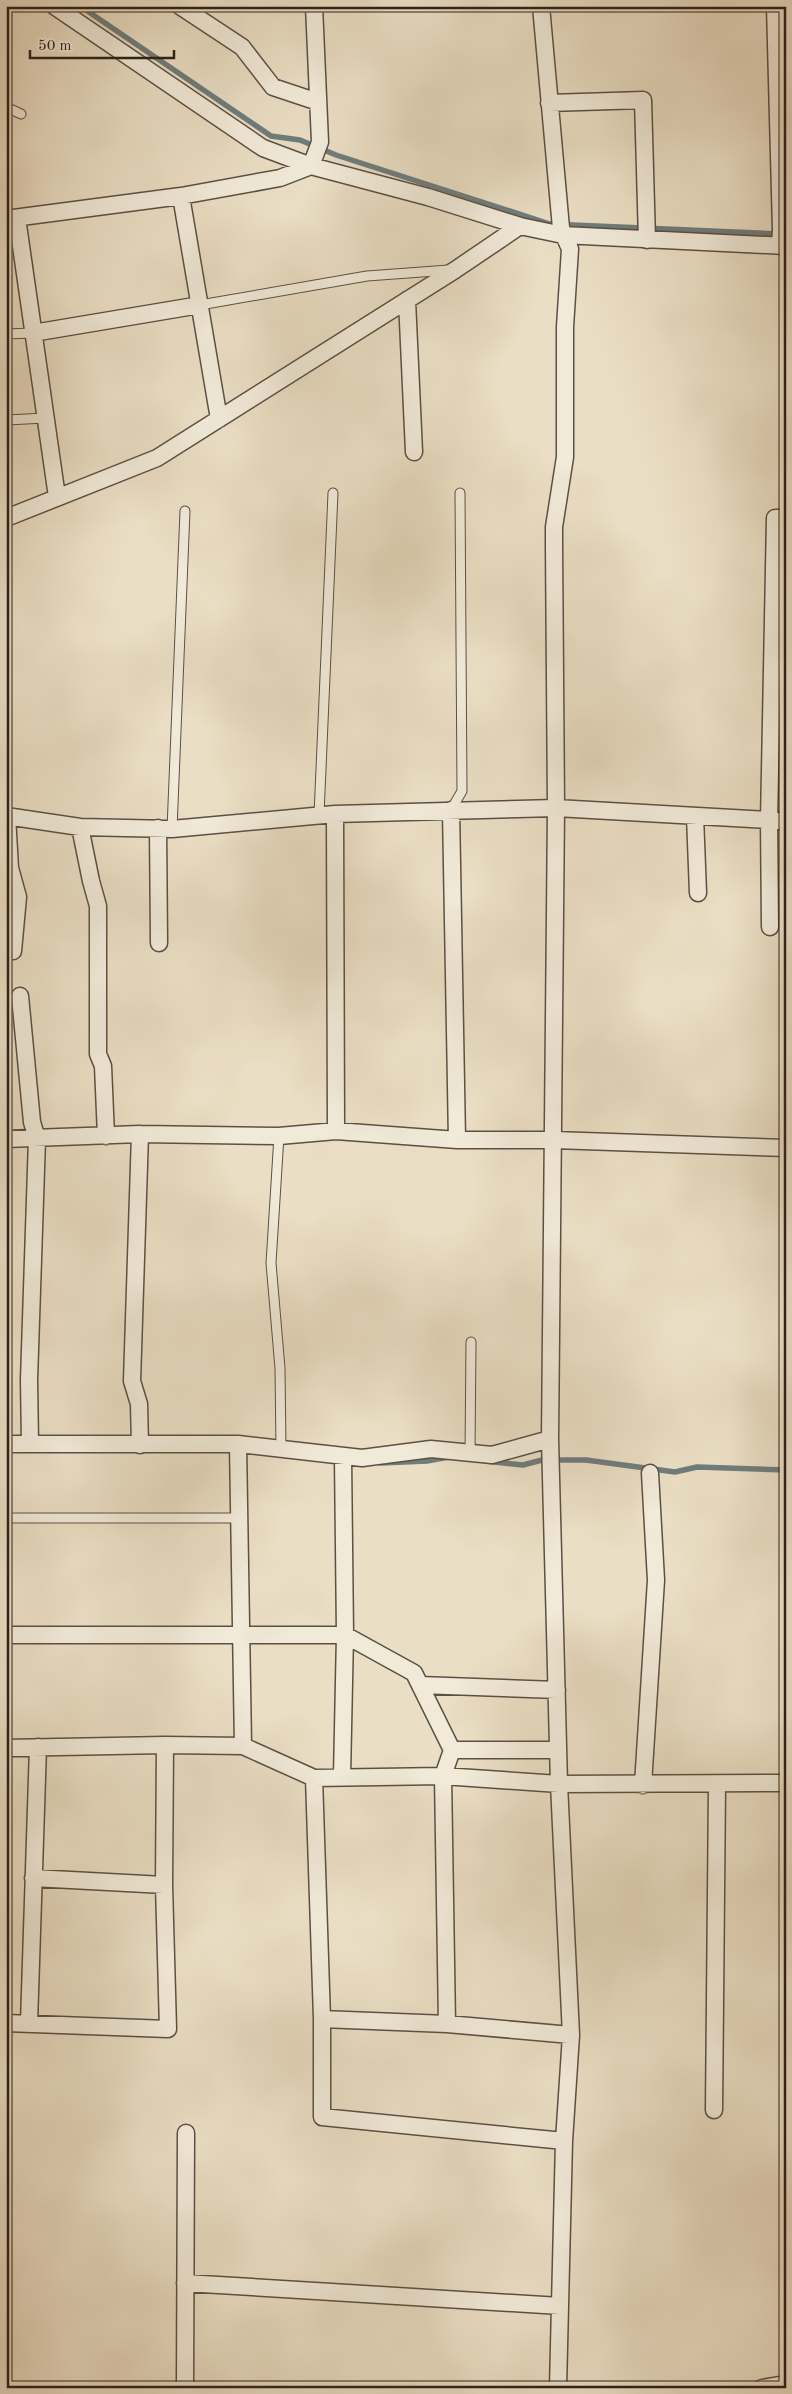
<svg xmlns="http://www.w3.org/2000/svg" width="792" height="2394" viewBox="0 0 792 2394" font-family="'Old Standard TT',serif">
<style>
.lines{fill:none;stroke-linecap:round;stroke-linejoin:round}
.stream{stroke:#6f7d7c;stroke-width:5.5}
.service-casing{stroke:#5c5044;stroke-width:11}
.minor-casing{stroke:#5c5044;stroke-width:19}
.service{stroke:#f1ead9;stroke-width:9}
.minor{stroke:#f1ead9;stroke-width:16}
</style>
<rect width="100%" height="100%" fill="#eadec4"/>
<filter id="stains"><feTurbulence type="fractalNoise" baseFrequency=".004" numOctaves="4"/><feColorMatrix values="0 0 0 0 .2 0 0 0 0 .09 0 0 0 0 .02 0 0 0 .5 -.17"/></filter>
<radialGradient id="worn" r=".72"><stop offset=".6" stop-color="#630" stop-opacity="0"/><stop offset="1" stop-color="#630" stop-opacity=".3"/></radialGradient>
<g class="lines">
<path class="stream" d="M80 6 271 136 300 140 336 155 550 224 779 234
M485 1461 523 1465 542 1460H586L675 1472 697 1467 786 1470
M381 1463 427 1461 449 1457"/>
<defs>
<path id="service" d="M6 107 21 114
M200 305 367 276 449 270
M6 334 33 333
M6 420 46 418
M451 810 462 791 460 493
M319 815 333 493
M172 829 185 511
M279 1136 271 1263 280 1368 281 1450
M470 1453 471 1342
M6 1518H239"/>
<path id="minor" d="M54 6 263 148 311 166 428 197 520 226 563 235 786 246
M180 6 242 47 273 87 318 102
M541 6 561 228 570 249 565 327V457L554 527V546L556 808 550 1439 559 1784 571 2035 564 2141 558 2388
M775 6 781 230 780 245
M549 103 643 100 647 240
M181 196 219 419
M17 218 57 497
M6 219 181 196 280 178 311 166 320 142 314 6
M407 300 414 452
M33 333 200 305
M6 518 157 458 455 270 520 226
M451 810 457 1140
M335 814 336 1131
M6 816 80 827 172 829 335 814 556 808 786 821
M7 816 10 868 18 897 13 951
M695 816 698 893
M80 827 91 881 98 906V1054L103 1066 106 1136
M158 828 159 943
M770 927 769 821 775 518H786
M20 996 32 1122 37 1139 29 1380 30 1444
M6 1139 140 1134 279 1136 336 1131 457 1140H554L786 1148
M6 1444H238L362 1458 431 1449 492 1455 550 1439
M238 1444 243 1746
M140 1445 139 1404 132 1381 140 1134
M6 1635H345L414 1673 452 1750 443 1776 447 2024
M420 1685 557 1690
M6 1748 165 1745 243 1746 314 1778 443 1776 559 1784 786 1783
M452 1750H558
M342 1776 345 1635 343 1457
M314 1778 322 2019V2117L564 2141
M643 1785 656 1580 650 1473
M33 1878 164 1885
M322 2019 447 2024 571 2035
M6 2023 168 2029 164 1885 165 1745
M29 2023 38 1747
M714 2110 717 1784
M185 2283 560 2306
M185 2388 186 2133
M762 2388 786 2384"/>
</defs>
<use href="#service" class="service-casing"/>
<use href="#minor" class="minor-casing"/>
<use href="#service" class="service"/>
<use href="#minor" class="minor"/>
</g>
<rect width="792" height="2394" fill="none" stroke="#eadec4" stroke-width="25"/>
<rect x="8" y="8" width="777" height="2379" fill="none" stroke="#2c211a" stroke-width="2.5"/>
<rect x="12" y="12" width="767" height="2369" fill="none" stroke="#2c211a"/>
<path d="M30 50v8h144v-8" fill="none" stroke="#2c211a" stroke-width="2.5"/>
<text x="38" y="50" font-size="15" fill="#2c211a" stroke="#f1ead9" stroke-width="4" paint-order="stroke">50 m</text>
<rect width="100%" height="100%" filter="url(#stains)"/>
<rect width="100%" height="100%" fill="url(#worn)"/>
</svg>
